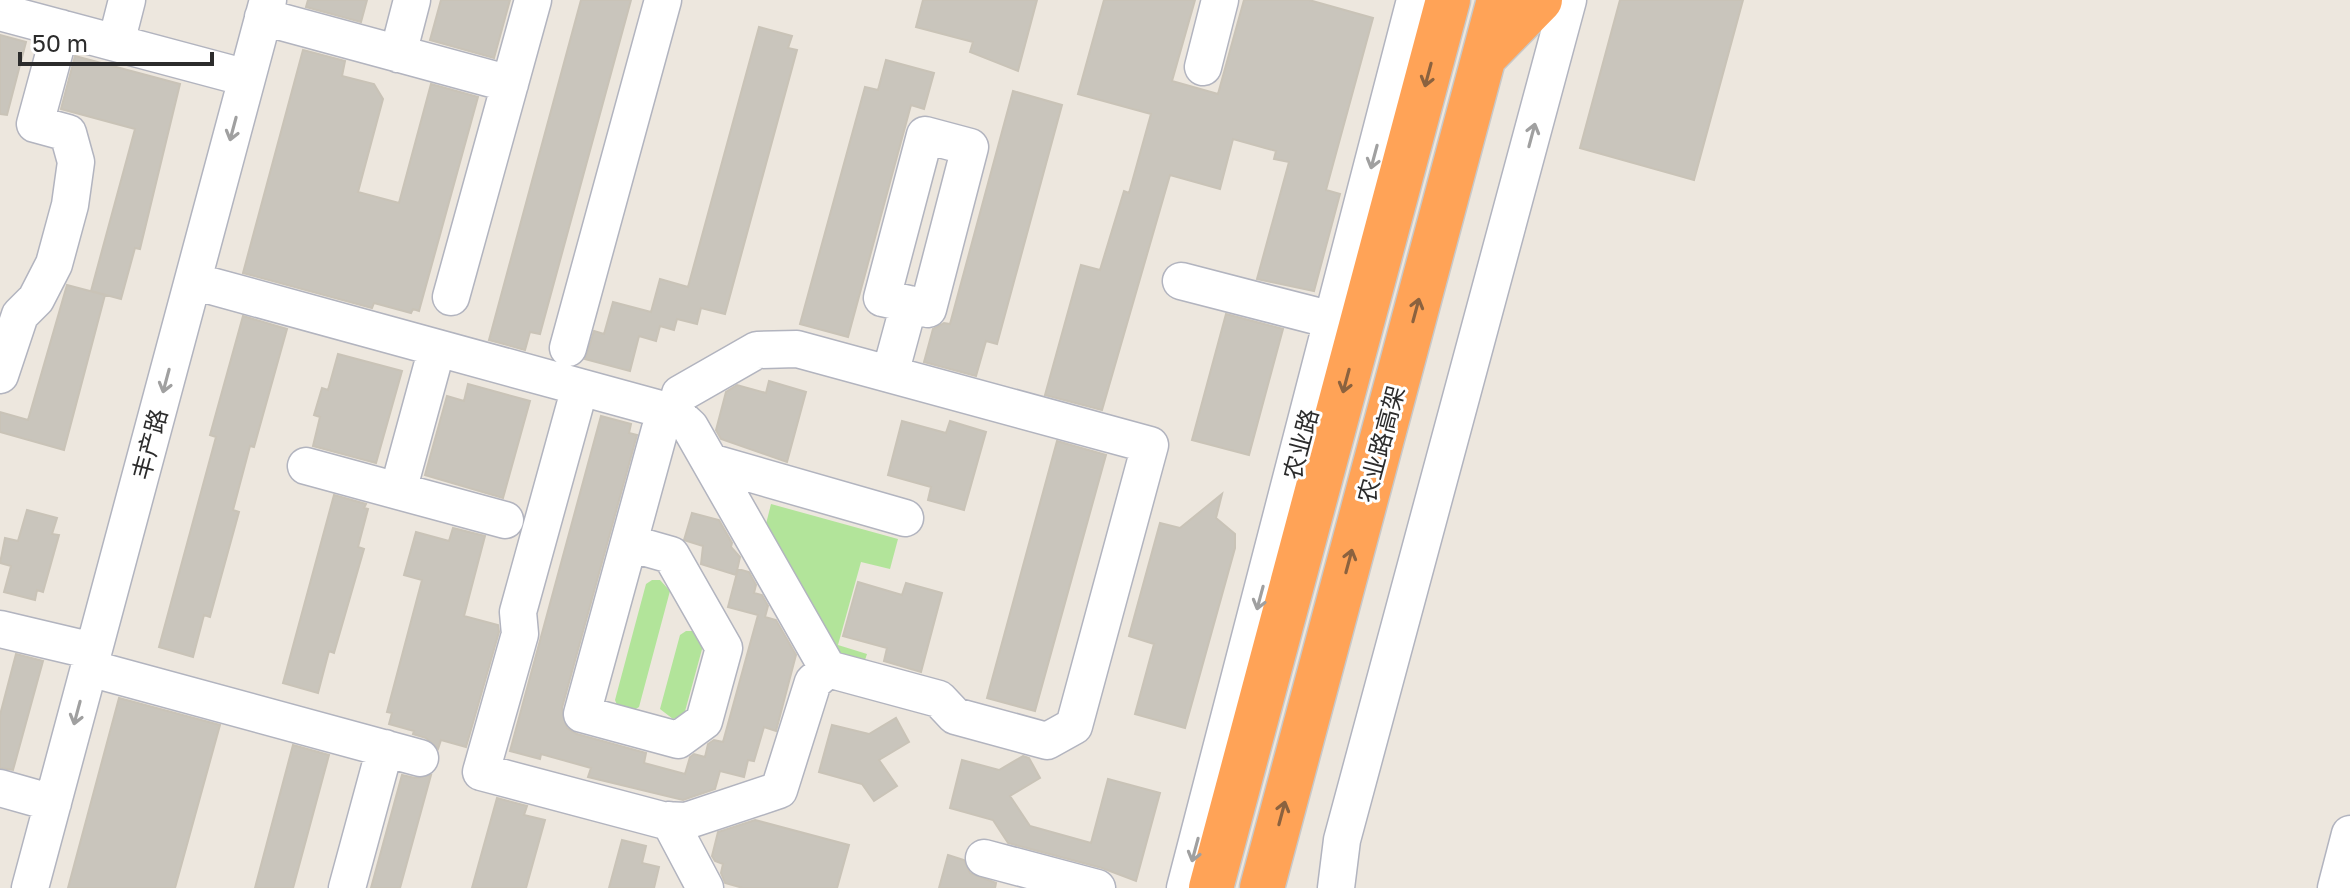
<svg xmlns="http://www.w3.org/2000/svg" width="2350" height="888" viewBox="0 0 2350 888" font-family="'Golos Text','Noto Sans SC',sans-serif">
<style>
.green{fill:#b2e49a}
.building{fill:#c9c5bc;stroke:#c9c3b7;stroke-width:2}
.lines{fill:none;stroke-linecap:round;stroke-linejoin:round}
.minor-casing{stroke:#b2b4bf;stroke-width:39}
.highway-casing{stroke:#c8c8c8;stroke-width:47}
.minor{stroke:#fff;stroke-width:36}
.highway{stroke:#ffa357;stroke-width:44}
.oneway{stroke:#8b623f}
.oneway2{stroke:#a0a0a0}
.labels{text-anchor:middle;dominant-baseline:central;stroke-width:6;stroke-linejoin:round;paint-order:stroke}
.street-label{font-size:24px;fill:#2c2c2c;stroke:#fff}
</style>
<rect width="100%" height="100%" fill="#ede7de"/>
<path class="green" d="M771 504 898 539 890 569 861 562 838 645 867 654 864 663 836 655 765 528Z
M652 580H660L670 591 639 707 634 710 617 705 615 700 646 584Z
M686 631H694L704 642 684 715 673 719 660 709 680 635Z"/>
<path class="building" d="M308 0H367L361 22 306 7Z
M441 0H510L494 58 430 40Z
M581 0H631L540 334 530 332 525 350 489 340Z
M923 0H1037L1018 71 970 52 973 42 916 27Z
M1104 0H1195L1172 81 1218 94 1244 0H1309L1373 18 1326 190 1340 194 1314 291 1257 279 1289 162 1274 159 1276 151 1233 139 1220 189 1170 175 1102 410 1045 395 1081 265 1100 270 1124 191 1129 193 1151 114 1078 94Z
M1620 0H1743L1694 180 1580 148Z
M759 27 792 36 788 48 797 50 725 314 701 308 697 324 677 319 674 330 660 326 656 341 639 336 630 371 585 359 594 331 604 334 613 302 651 312 660 279 688 287Z
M0 35 26 42 7 115 0 114Z
M303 50 345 61 342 76 374 84 383 99 358 192 399 203 431 84 478 97 419 311 413 309 411 313 374 303 372 308 243 273Z
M75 56 180 84 140 249 135 248 121 299 91 291 135 129 61 109Z
M886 60 934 73 924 109 911 105 848 337 800 324 865 87 878 90Z
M1013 91 1062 105 997 344 986 341 976 376 924 362 933 329 944 323 950 324Z
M67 285 105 295 64 450 0 432V412L28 420Z
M1226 314 1283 329 1249 455 1192 440Z
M243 316 287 329 254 447 250 446 233 510 239 512 210 617 204 615 193 657 159 647 216 437 210 435Z
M338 354 402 371 376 463 313 446 320 417 314 415 322 388 328 390Z
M769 381 806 392 787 462 721 439 716 430 726 392 737 385 766 393Z
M468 384 530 401 503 498 425 475 447 396 464 401Z
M601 416 631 424 629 433 637 435 562 708 567 728 577 734 646 753 644 763 685 774 690 757 694 754 705 757 708 744 714 740 723 742 758 615 728 607 738 569 749 572 756 585 754 593 762 595 768 606 765 617 776 620 796 655 776 731 764 727 754 761 748 760 744 777 720 771 715 789 683 800 588 777 591 768 541 754 540 759 510 751Z
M902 421 946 433 950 421 986 432 964 510 928 500 931 487 888 475Z
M1057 441 1106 455 1035 711 987 698Z
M1222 494 1216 518 1235 534V548L1185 728 1135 714 1154 644 1129 636 1160 523 1180 528Z
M334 495 366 504 364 508 368 509 358 547 364 549 334 653 329 651 318 693 283 683Z
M27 510 57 518 52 534 59 535 43 592 37 590 35 600 4 592 11 566 0 563 5 538 18 541Z
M692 513 719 520 732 543 731 547 740 557 736 575 701 564 703 546 684 540Z
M453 528 485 536 464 616 498 625 499 632 466 747 441 740 438 749 426 738 413 734 414 731 389 724 392 713 387 712 422 580 404 575 416 532 449 541Z
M858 582 902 595 906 583 942 593 921 672 884 661 887 648 843 636Z
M16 654 43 661 13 770 0 768V715Z
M119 698 220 725 175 888H68Z
M896 718 909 742 879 760 897 786 874 801 862 784 819 772 832 725 869 734Z
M293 745 329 755 293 888H255Z
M1023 756 1029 758 1040 778 1010 796 1030 826 1091 843 1108 779 1160 793 1136 881 1102 868 1008 843 993 820 950 808 962 760 999 770Z
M402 775 415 778 431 775 400 888H371Z
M497 798 527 806 524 815 545 820 526 888H472Z
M755 820 849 845 837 888H743L725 883 721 873 723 864 715 861 712 856 718 832Z
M622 840 646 846 642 863 659 867 654 888H609Z
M948 855 964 860 970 873 996 883 995 888H939Z"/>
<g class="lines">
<defs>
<path id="minor" d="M0 12 247 78
M263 17 510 84
M116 43 127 0
M398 54 412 0
M1203 67 1220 0
M193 281 580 387 518 612 520 634 481 772 662 820 686 821 779 790 813 682 828 669
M1181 281 1332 320
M451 297 533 0
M568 348 663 0
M890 374 909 304 928 309 970 147 925 135 882 298 909 304
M0 375 20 315 36 299 54 264 70 205 76 162 68 133 35 124 61 28
M580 387 675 413 680 394 757 350 797 349 1150 445 1074 726 1047 741 955 716 939 699 828 669 690 427 675 413 660 429 582 714 678 740 704 721 724 648 671 555 629 543
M710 462 905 518
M306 466 505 520
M398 491 437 348
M0 629 93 651
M89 668 420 758
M0 788 53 803
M669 820 705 888
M984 858 1097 888
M30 888 268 0
M347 888 385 748
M1185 888 1415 0
M1336 888 1342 840 1568 0
M2336 888 2350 834"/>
<path id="highway" d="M1485 56 1540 0
M1211 888 1448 0
M1262 888 1499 0"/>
</defs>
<use href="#minor" class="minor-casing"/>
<use href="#highway" class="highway-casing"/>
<use href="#minor" class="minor"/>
<use href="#highway" class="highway"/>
</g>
<defs><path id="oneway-shaft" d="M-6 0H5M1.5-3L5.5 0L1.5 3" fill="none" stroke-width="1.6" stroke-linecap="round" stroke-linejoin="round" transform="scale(2)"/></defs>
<g class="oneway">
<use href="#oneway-shaft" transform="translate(1428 75) rotate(105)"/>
<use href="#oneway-shaft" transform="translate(1416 310) rotate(-75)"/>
<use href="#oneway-shaft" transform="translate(1346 381) rotate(105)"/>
<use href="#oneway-shaft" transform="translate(1349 561) rotate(-75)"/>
<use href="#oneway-shaft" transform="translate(1282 813) rotate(-75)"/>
</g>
<g class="oneway2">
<use href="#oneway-shaft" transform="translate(233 129) rotate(105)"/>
<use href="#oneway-shaft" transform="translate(1532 135) rotate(-75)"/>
<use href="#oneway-shaft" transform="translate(1374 157) rotate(105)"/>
<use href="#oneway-shaft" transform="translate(166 381) rotate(105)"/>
<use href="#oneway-shaft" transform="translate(1260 598) rotate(105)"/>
<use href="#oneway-shaft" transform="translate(77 713) rotate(105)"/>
<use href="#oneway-shaft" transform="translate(1195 850) rotate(105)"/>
</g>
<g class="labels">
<g class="street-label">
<text transform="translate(149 444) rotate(-75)">丰产路</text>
<text transform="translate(1300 444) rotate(-75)">农业路</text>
<text transform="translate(1380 444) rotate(-75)">农业路高架</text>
</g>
</g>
<path d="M20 52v12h192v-12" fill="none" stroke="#2c2c2c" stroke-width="4"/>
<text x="32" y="52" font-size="24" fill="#2c2c2c" stroke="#ffffff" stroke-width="6" paint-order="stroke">50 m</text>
</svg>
